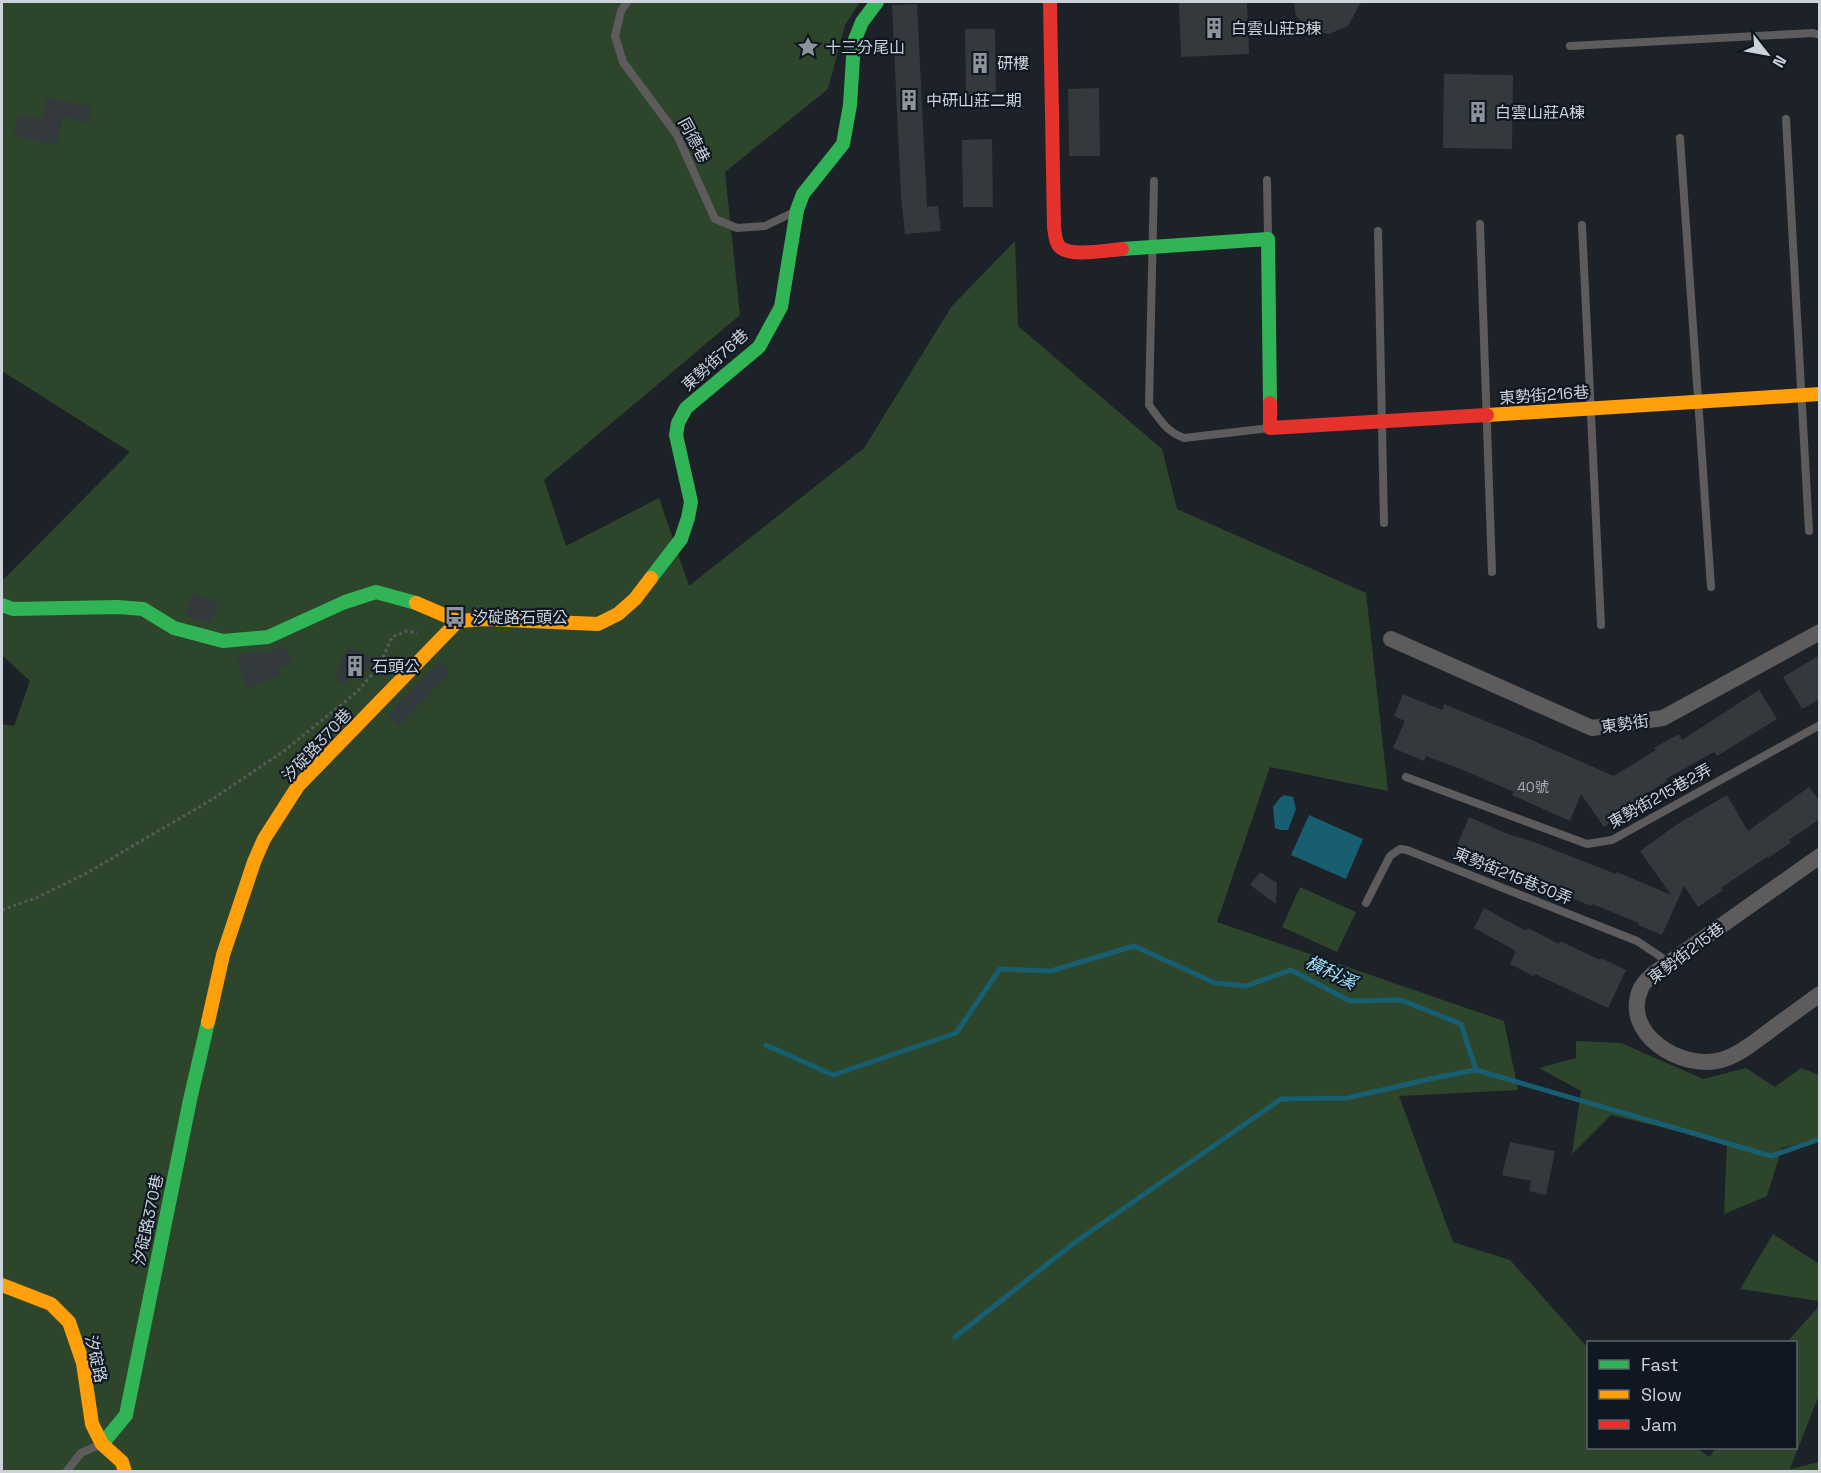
<svg xmlns="http://www.w3.org/2000/svg" width="1821" height="1473" viewBox="0 0 1821 1473" font-family="'Space Grotesk','Noto Sans TC',sans-serif">
<style>
.green{fill:#2d462b}
.water{fill:#175e71}
.lines{fill:none;stroke-linecap:round;stroke-linejoin:round}
.stream{stroke:#175e71;stroke-width:5}
.building{fill:#34393e}
.path{stroke:#58595b;stroke-width:3;stroke-dasharray:3 3;stroke-linecap:butt}
.lane{stroke:#5d5b5b;stroke-width:8}
.street{stroke:#5d5b5b;stroke-width:16}
.fast{stroke:#30b455;stroke-width:14}
.slow{stroke:#ff9f0a;stroke-width:14}
.jam{stroke:#e5322d;stroke-width:14}
.labels{text-anchor:middle;dominant-baseline:central;stroke-width:4.5;stroke-linejoin:round;paint-order:stroke}
.number-label{font-size:14px;fill:#a6acb3}
.poi-label{font-size:16px;fill:#ccd2da;stroke:#0f1822;text-anchor:start}
.street-label{font-size:16px;fill:#ccd2da;stroke:#0f1822}
.water-label{font-size:18px;font-style:italic;fill:#9de4fa;stroke:#0f1822}
</style>
<rect width="100%" height="100%" fill="#1c2228"/>
<path class="green" d="M2 2H860L845 25 828 89 725 172 740 315 544 480 566 546 659 498 689 586 864 448 952 306 1015 241 1018 326 1162 449 1177 509 1366 593 1388 791 1270 767 1217 922 1504 1021 1518 1090 1399 1096 1453 1242 1510 1260 1588 1348V1448H1696L1710 1457 1715 1448H1796V1342H1787L1819 1306V1395L1790 1469 1819 1462V1471H2V724L14 726 30 681 2 655V581L130 452 2 371Z
M1300 887 1356 912 1337 952 1282 927Z
M1576 1041 1621 1043 1703 1079 1746 1068 1775 1087 1801 1068 1819 1075V1139L1782 1148 1767 1196 1724 1214 1727 1143 1611 1115 1572 1154 1581 1091 1539 1068 1576 1058Z
M1773 1234 1819 1264V1301L1740 1289Z"/>
<path class="water" d="M1284 795 1293 797 1296 809 1288 830H1281L1275 828 1273 807 1280 798Z
M1309 815 1363 839 1346 879 1291 855Z"/>
<g class="lines">
<path class="stream" d="M766 1045 833 1075 956 1033 1000 969 1051 971 1134 946 1215 983 1246 986 1291 970 1350 1001 1401 1000 1461 1024 1476 1070 1771 1156 1820 1139
M955 1337 1074 1243 1281 1099 1347 1098 1439 1077 1476 1070"/>
</g>
<path class="building" d="M1179 2H1247L1249 54 1181 57Z
M1294 2H1361L1348 26 1329 34 1310 31 1296 16Z
M917 4 927 207 938 206 941 231 905 234 901 196 892 5Z
M965 29H995L996 96 966 97Z
M1444 74 1513 75 1512 149 1443 148Z
M1099 88 1100 156H1069L1068 89Z
M47 97 67 101V102L92 106 88 123 63 117 57 145 14 136 18 114 42 120Z
M992 139 993 207H963L962 140Z
M192 593 218 602 211 623 185 616Z
M284 645 292 663 279 668 280 676 246 689 237 656 247 653 270 651Z
M349 646 378 661 363 673 340 684 336 674 341 660Z
M1820 655V699L1802 709 1783 677Z
M440 660 450 672 399 726 387 715Z
M1759 690 1777 719 1717 756 1714 752 1666 779 1667 781 1628 805 1630 809 1604 827 1581 794 1570 821 1512 795 1514 792 1458 768 1426 756 1424 761 1393 748 1405 721 1394 716 1403 694 1442 710 1444 704 1522 736 1614 776 1656 750 1654 748 1679 734 1682 740Z
M1809 787 1820 802V819L1789 840 1791 842 1768 858 1767 857 1721 888 1723 890 1698 907 1684 886 1662 935 1638 925 1639 923 1592 904 1591 906 1531 882 1480 864 1479 868 1452 857 1469 817 1508 834 1534 842 1616 874 1617 872 1671 895 1640 851 1676 825 1727 795 1748 831Z
M1260 872 1277 883 1276 904 1250 885Z
M1484 908 1526 931 1528 928 1559 944 1560 941 1600 960 1601 958 1626 970 1608 1008 1535 974 1533 976 1510 964 1516 951 1474 928Z
M1510 1142 1555 1151 1546 1195 1529 1191 1531 1181 1502 1175Z"/>
<g class="lines">
<path class="path" d="M2 910 38 897 85 874 211 800 284 751 358 691 379 666 392 637 407 631 417 633"/>
<path class="lane" d="M627 2 621 11 615 36 623 62 677 135 715 219 737 228 765 226 794 212
M1570 46 1813 33 1820 35
M1786 119 1809 531
M1680 138 1711 587
M1267 180 1268 237
M1154 181 1149 405C1160 420 1167 432 1184 438L1270 428
M1480 224 1492 572
M1582 225 1601 625
M1378 231 1384 523
M1406 777 1587 844 1612 840 1820 725
M1366 903 1390 856 1400 849 1407 850 1637 941 1670 963
M66 1472 81 1453 101 1444"/>
<path class="street" d="M1391 639 1592 728 1663 718 1820 632
M1820 856 1653 974C1649 978 1643 983 1641 988 1620 1033 1681 1071 1721 1060 1739 1055 1753 1043 1768 1032 1785 1019 1802 1007 1820 994"/>
<path class="fast" d="M1122 249 1268 239 1270 403
M651 578 681 539 688 518 691 502 676 435 678 423 686 408 759 347 781 307 797 210 803 194 843 144 850 105 854 42 862 22 877 2
M2 605 13 609 118 607 143 609 174 628 223 641 268 637 345 602 376 592 416 603
M102 1444 126 1415 190 1100 208 1022"/>
<path class="slow" d="M1487 415 1820 394
M416 603 458 621 486 619 598 624 618 614 635 599 651 578
M208 1022 223 955 254 862 264 839 298 786 458 621
M2 1285 51 1304 69 1322 83 1363 92 1424 102 1444 122 1462 125 1472"/>
<path class="jam" d="M1050 2 1054 227C1055 233 1055 241 1059 246 1068 258 1108 250 1122 249
M1270 403V428L1487 415"/>
</g>
<defs>
<symbol id="building-bare" viewBox="-9 -9 18 18"><path d="M-4-6H4V6H1V3H-1V6H-4ZM-2.5-4.3h1.7v1.8h-1.7ZM.8-4.3h1.7v1.8H.8ZM-2.5-1h1.7V.8h-1.7ZM.8-1h1.7V.8H.8Z" fill="#8e949c" stroke="#0f1822" stroke-width="2.5" paint-order="stroke"/></symbol>
<symbol id="sight-bare" viewBox="-9 -9 18 18"><path d="M0-6L1.8-2.2L6-1.7L2.9 1.2L3.7 5.4L0 3.3L-3.7 5.4L-2.9 1.2L-6-1.7L-1.8-2.2Z" fill="#8e949c" stroke="#0f1822" stroke-width="2.5" paint-order="stroke"/></symbol>
<symbol id="bus-bare" viewBox="-9 -9 18 18"><path d="M-5-6H5V4H4V6H2V4H-2V6H-4V4H-5ZM-3.5-4V0h7V-4ZM-3.5 1.2v1.5H-2V1.2ZM2 1.2v1.5H3.5V1.2Z" fill="#8e949c" stroke="#0f1822" stroke-width="2.5" paint-order="stroke"/></symbol>
</defs>
<g fill-rule="evenodd">
<use href="#building-bare" x="1199" y="13" width="30" height="30"/>
<use href="#sight-bare" x="793" y="32" width="30" height="30"/>
<use href="#building-bare" x="965" y="48" width="30" height="30"/>
<use href="#building-bare" x="894" y="85" width="30" height="30"/>
<use href="#building-bare" x="1463" y="97" width="30" height="30"/>
<use href="#bus-bare" x="440" y="602" width="30" height="30"/>
<use href="#building-bare" x="340" y="651" width="30" height="30"/>
</g>
<g class="labels">
<g class="number-label">
<text x="1533" y="787">40號</text>
</g>
<g class="poi-label">
<text x="1231" y="28">白雲山莊B棟</text>
<text x="825" y="47">十三分尾山</text>
<text x="997" y="63">研樓</text>
<text x="926" y="100">中研山莊二期</text>
<text x="1495" y="112">白雲山莊A棟</text>
<text x="472" y="617">汐碇路石頭公</text>
<text x="372" y="666">石頭公</text>
</g>
<g class="street-label">
<text transform="translate(694 140) rotate(62)">同德巷</text>
<text transform="translate(715 360) rotate(-42)">東勢街76巷</text>
<text transform="translate(1544 395) rotate(-4)">東勢街216巷</text>
<text transform="translate(1625 724) rotate(-8)">東勢街</text>
<text transform="translate(317 745) rotate(-47)">汐碇路370巷</text>
<text transform="translate(1660 796) rotate(-29)">東勢街215巷2弄</text>
<text transform="translate(1513 876) rotate(22)">東勢街215巷30弄</text>
<text transform="translate(1686 953) rotate(-37)">東勢街215巷</text>
<text transform="translate(148 1220) rotate(-78)">汐碇路370巷</text>
<text transform="translate(96 1359) rotate(77)">汐碇路</text>
</g>
<g class="water-label">
<text transform="translate(1331 972) rotate(26)">橫科溪</text>
</g>
</g>
<rect width="1821" height="1473" fill="none" stroke="#ccd2da" stroke-width="6"/>
<rect x="1587" y="1341" width="210" height="108" fill="#0f1822" stroke="#5b626c" stroke-width="1.5"/>
<rect x="1599" y="1360" width="30" height="9" fill="#30b455" stroke="#5b626c" stroke-width="1.5"/>
<text x="1641" y="1371" font-size="18" fill="#ccd2da">Fast</text>
<rect x="1599" y="1390" width="30" height="9" fill="#ff9f0a" stroke="#5b626c" stroke-width="1.5"/>
<text x="1641" y="1401" font-size="18" fill="#ccd2da">Slow</text>
<rect x="1599" y="1420" width="30" height="9" fill="#e5322d" stroke="#5b626c" stroke-width="1.5"/>
<text x="1641" y="1431" font-size="18" fill="#ccd2da">Jam</text>
<g transform="translate(1767 54) rotate(121)" stroke="#0f1822" stroke-width="4.5" paint-order="stroke">
<path d="M0-4.5L10 22L0 15L-10 22Z" fill="#ccd2da"/>
<text y="-9" font-size="16" font-weight="bold" text-anchor="middle" fill="#ccd2da">N</text>
</g>
</svg>
